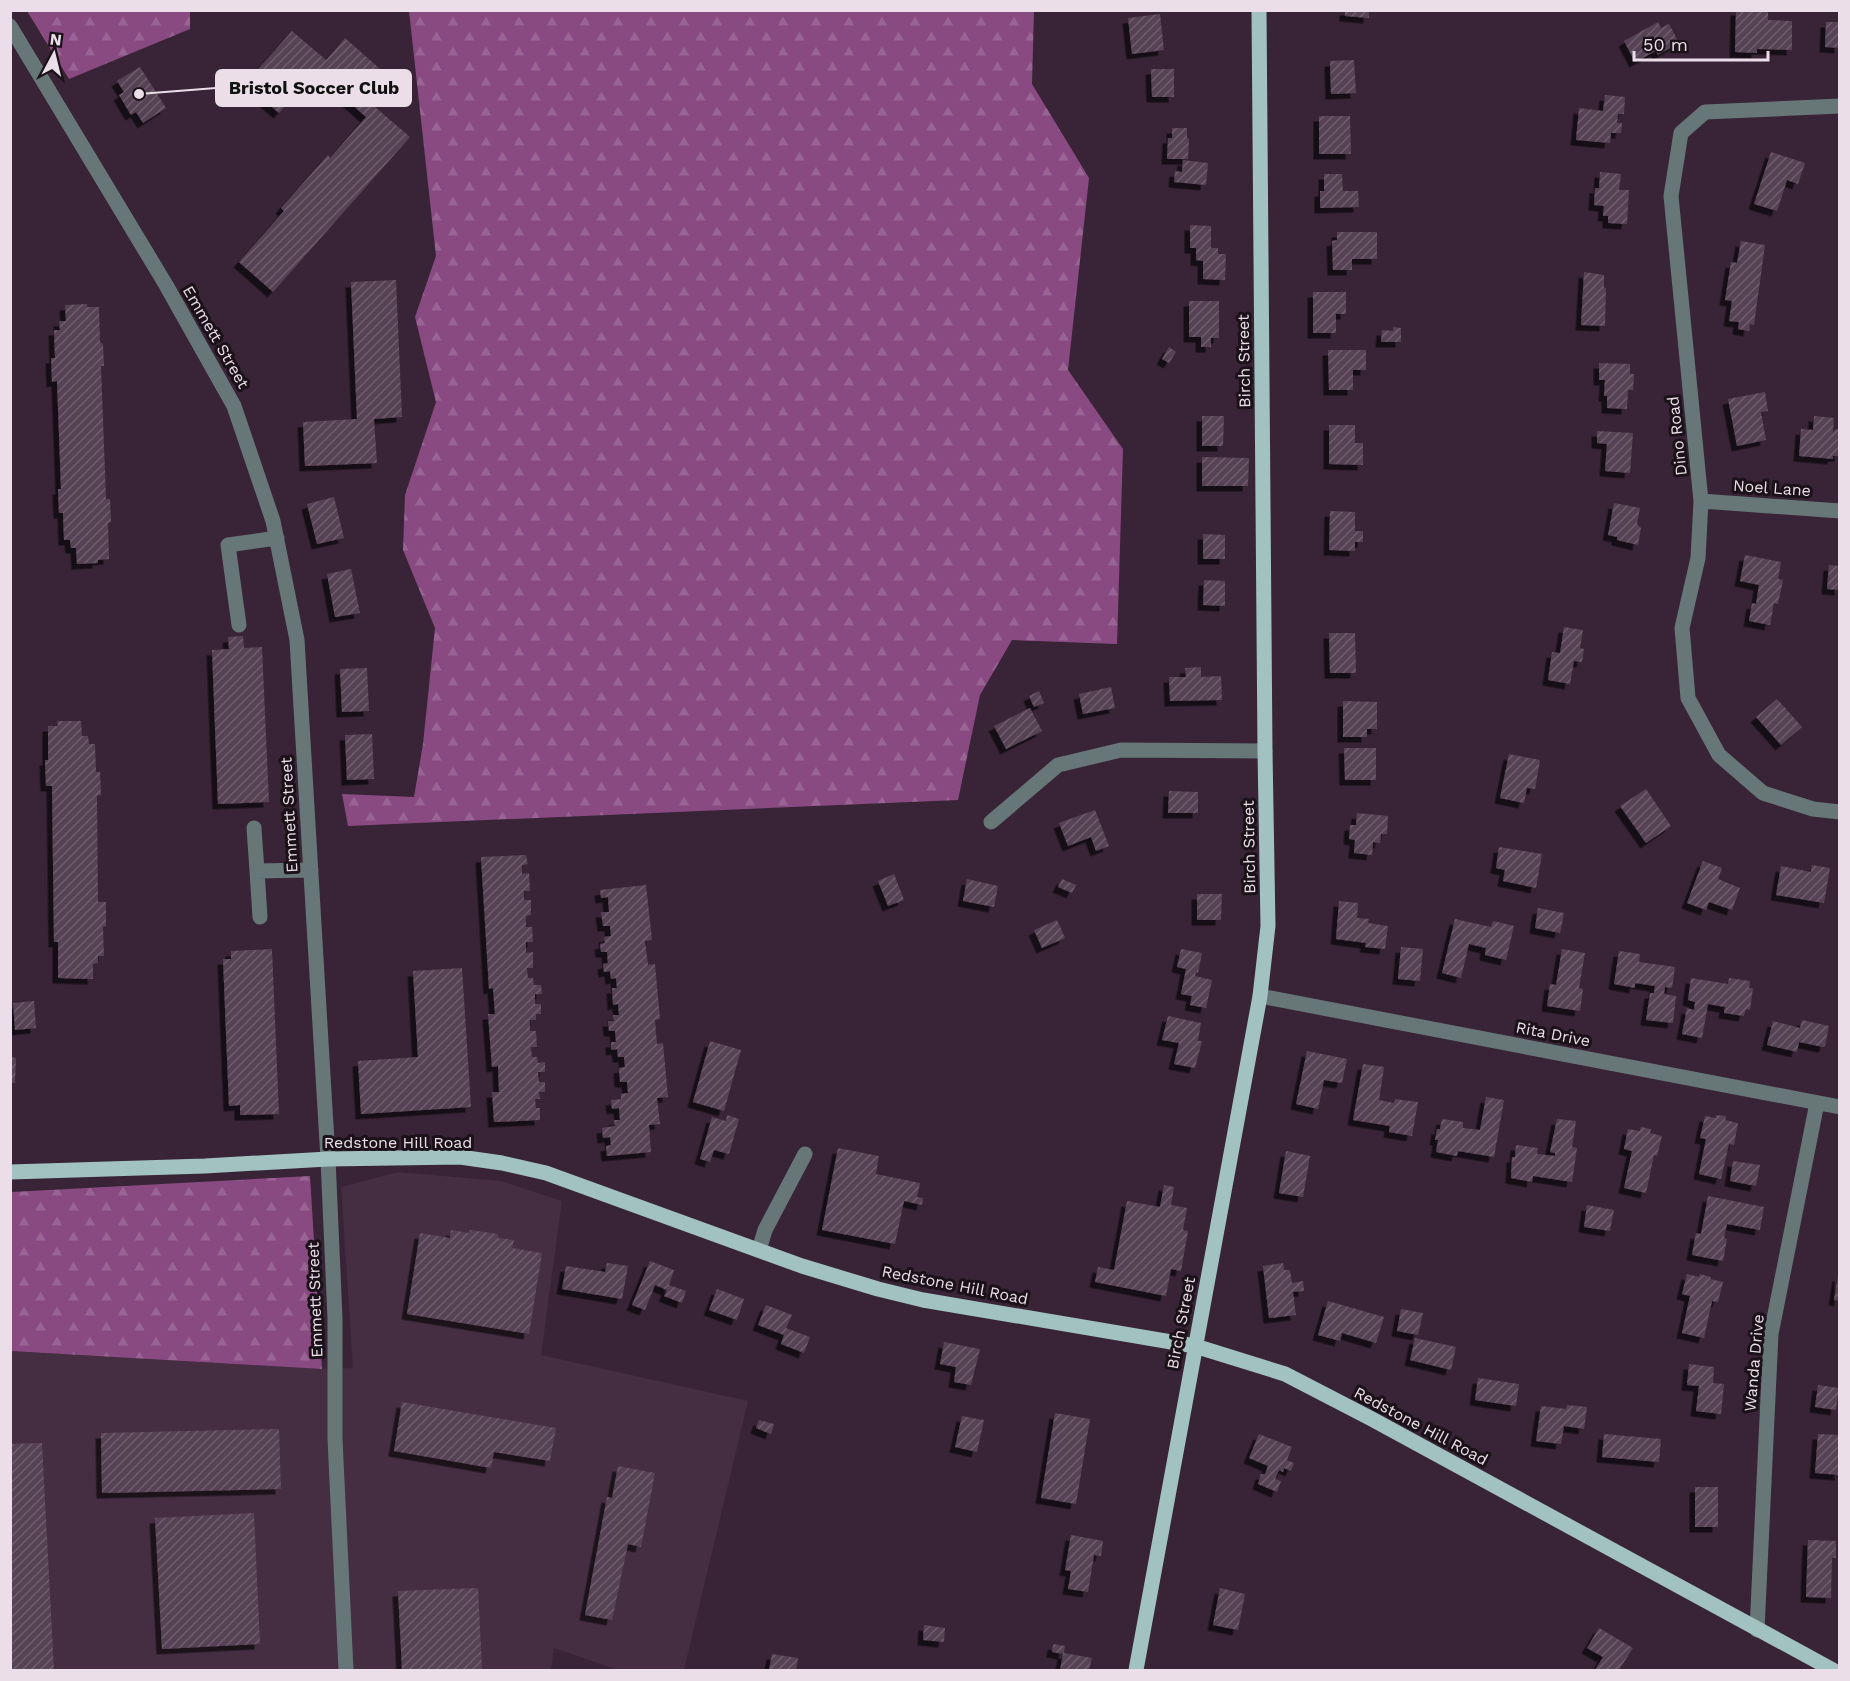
<svg xmlns="http://www.w3.org/2000/svg" width="1850" height="1681" viewBox="0 0 1850 1681" font-family="'Work Sans',sans-serif">
<style>
.built{fill:#452d42}
.forest{fill:url(#forest-firs)}
.building{fill:url(#building-hatch);filter:url(#shadow)}
.lines{fill:none;stroke-linecap:round;stroke-linejoin:round}
.minor{stroke:#677777;stroke-width:15}
.major{stroke:#a1c2c1;stroke-width:15}
.labels{text-anchor:middle;dominant-baseline:central;stroke-width:6;stroke-linejoin:round;paint-order:stroke}
.street-label{font-size:16px;fill:#ebdee9;stroke:#1a1119}
.leader{fill:none;stroke:#ebdee9;stroke-width:2}
.callout-dot{fill:#ebdee9;stroke:#1a1119;stroke-width:2}
.callout{fill:#ebdee9;stroke:#ebdee9;stroke-width:2}
.callout-label{font-size:18px;text-anchor:middle;font-weight:bold;fill:#111}
</style>
<defs>
<pattern id="forest-firs" width="22" height="20" patternUnits="userSpaceOnUse" patternTransform="scale(1.5)"><rect width="22" height="20" fill="#884a81"/><path d="M5 1l3.5 6h-7zM16 11l3.5 6h-7z" fill="#996493"/></pattern>
<pattern id="building-hatch" width="6" height="6" patternUnits="userSpaceOnUse" patternTransform="scale(1.5)"><rect width="6" height="6" fill="#574254"/><path d="M-1 1l2-2M0 6l6-6M5 7l2-2" fill="none" stroke="#6f5d6d"/></pattern>
<filter id="shadow"><feDropShadow dx="-5.5" dy="5.5" stdDeviation="0" flood-color="#0009"/></filter>
</defs>
<rect width="100%" height="100%" fill="#382436"/>
<path class="built" d="M398 1172 501 1181 562 1201 541 1355 748 1401 684 1670H618L554 1648 551 1670H11L10 1351 322 1369 353 1368 341 1187Z"/>
<path class="forest" d="M27 11H190V29L69 79Z
M409 11H1034L1032 84 1089 178 1068 370 1123 449 1117 644 1012 640 980 695 958 800 348 826 342 794 414 797 423 744 435 628 403 550 405 495 436 402 415 317 436 256Z
M310 1176 322 1369 11 1351V1192Z"/>
<path class="building" d="M1345 10H1369V18L1345 16Z
M1736 10H1768V20L1792 21V50L1757 49V53L1735 52Z
M1160 14 1164 50 1132 54 1128 18Z
M1658 22 1661 28 1669 24 1679 43 1658 55 1656 51 1635 62 1624 41Z
M1826 22H1840V48L1825 47Z
M292 31 326 60 345 38 396 83 375 107 410 137 273 292 239 262 284 211 281 208 328 155 330 158 366 117 315 72 279 113 245 84Z
M1354 60 1356 93 1331 94 1330 61Z
M140 67 166 108 143 123 136 112 131 115 119 95 124 92 117 81Z
M1151 69H1174V97H1152Z
M1605 95 1625 97 1624 114H1618L1617 123H1622L1621 133H1611L1610 143 1576 140 1579 108 1603 111Z
M1319 116H1350L1351 154H1319Z
M1172 128H1187V138L1189 139 1188 159H1167L1168 138H1172Z
M1771 152 1805 163 1798 184 1787 180 1777 211 1754 204Z
M1183 160 1208 163 1206 185 1174 182 1175 171 1182 172Z
M1600 172 1621 174 1619 190H1629L1627 224 1608 223V216H1603L1604 206 1594 205 1595 188H1599Z
M1324 174H1342L1343 191H1358L1359 207 1320 208V191H1324Z
M1190 225 1211 226V248H1218V254H1226L1225 280 1203 279V261L1196 260V248H1190Z
M1337 232H1377V259H1352V270H1333L1332 241 1337 240Z
M1741 241 1765 245 1754 325 1750 324 1749 331 1738 329 1739 322 1729 321 1732 301 1725 300 1731 262 1737 263Z
M1584 272 1604 275V288H1606L1605 326 1581 325Z
M396 280 402 417 374 419 377 463 305 466 303 422 357 419 351 282Z
M1313 292H1346V314H1336V333H1313Z
M1189 301H1219V338H1211V347H1201V337H1189Z
M87 304V307H99L100 342 103 344 104 366H101L106 499H110L111 522 108 523 109 559 98 560V563L77 564 76 548H71L70 540H64L63 513H59L58 489H61L57 381 52 382 51 358H55L54 330H60L59 321H66L65 305Z
M1393 327 1401 328V342H1381L1382 330 1393 331Z
M1169 347 1176 352 1169 363 1162 359Z
M1328 350H1366V370H1353V390H1329Z
M1599 363 1630 364V374H1634L1633 390H1628L1627 409 1607 408V396H1604L1605 380H1599Z
M1765 392 1768 411 1761 412 1766 440 1737 446 1728 399Z
M1202 416H1224L1223 446H1202Z
M1814 416 1834 418 1833 432 1836 429H1840V456H1833V459L1799 456 1801 429 1813 430Z
M1329 425H1355V443H1363V465L1329 464Z
M1597 431 1633 433 1630 473 1605 471 1607 444 1597 443Z
M1202 457 1249 458 1248 486H1202Z
M334 497 344 538 317 544 307 504Z
M1614 503 1640 508 1637 524 1641 528 1638 545 1617 540V537L1608 535Z
M1330 511 1355 512V531H1363V542H1355V551L1329 550Z
M1203 534 1225 535V559H1203Z
M1745 555 1781 562 1778 579 1783 580 1778 604 1774 603 1770 625 1749 621 1752 603 1756 604 1759 585 1740 581Z
M1829 565 1840 566V590L1827 589Z
M351 569 360 613 335 617 327 574Z
M1204 580 1225 581V606L1203 605Z
M1564 627 1583 630 1580 648 1584 649 1582 662 1574 661 1570 684 1548 680 1552 652 1560 653Z
M1329 633H1355L1356 673H1330Z
M243 636 244 648 262 647 269 802 218 804 212 650 229 649 228 637Z
M1201 667V677L1221 676 1222 700 1170 701 1169 677H1186L1185 668Z
M367 668 369 711 342 712 340 669Z
M1111 687 1115 708 1083 714 1079 694Z
M1039 691 1044 703 1034 707 1029 696Z
M1777 699 1802 727 1781 745 1756 717Z
M1343 701 1377 702V729H1367V737H1343Z
M1030 708 1042 731 1006 749 994 726Z
M57 721H81L82 736H88L89 744H95L96 772H100L101 795 97 796 98 902H106V926L103 927 104 956H98V963L93 964V979L58 978V942H54L52 786H46L45 760H48V726H58Z
M372 734 374 779 347 780 345 735Z
M1344 748H1376V780H1345Z
M1509 754 1540 760 1535 789 1527 788 1524 803 1500 798Z
M1646 789 1671 826 1646 843 1620 806Z
M1169 791 1198 792V813H1168Z
M1095 810 1109 846 1096 851 1091 837 1068 846 1059 823Z
M1357 813 1388 816 1387 834H1381L1380 843 1373 842 1372 855 1354 853 1355 840 1349 839 1350 825H1356Z
M1499 847 1542 854 1536 888 1503 881 1505 870 1496 868Z
M526 855 528 864 522 865V874L529 873 530 891H524V900H531V915L526 916V927H532L533 942H526V953L533 952V968H527L528 978H533L534 985H541L542 994H535V1004H541V1014H536V1020H530V1031H536L537 1047H531L532 1057H537L538 1063 545 1062V1072H538L539 1082H545V1092H539L540 1099H535L536 1108H540V1120L494 1122 492 1092H499L498 1066 492 1067 488 1014H495L493 988 489 989 481 857Z
M1703 861 1722 868 1718 879 1740 888 1732 910 1709 902 1706 910 1687 903Z
M1812 865 1830 868 1824 903 1776 895 1781 866 1811 872Z
M894 874 904 900 888 906 878 881Z
M967 879 998 886 994 907 963 901Z
M1062 879 1076 885 1072 893 1058 887Z
M646 885 652 940 645 941 648 965 655 964 660 1019 655 1020 657 1044 663 1043 668 1097 657 1098 660 1124 649 1125 651 1152 607 1156 606 1146 611 1145 610 1137 603 1138 602 1128 615 1126 614 1120H620L619 1108 612 1109 611 1100 621 1099V1094L628 1093 627 1082H620L619 1068 625 1067 624 1057H618L617 1049 611 1050V1042H616L615 1031H609L608 1021H614L613 1015H619L618 1004 613 1005 612 988H617L616 978 611 979 610 971 604 972 603 964 608 963 607 952H601L600 944 605 943 604 937 611 936 610 926H603L601 912H609L608 897 601 898 600 890Z
M1197 894H1222L1221 920H1197Z
M1339 901 1358 903 1357 918 1369 919 1368 923 1388 926 1385 949 1365 947 1366 943 1336 939Z
M1538 908 1564 913 1560 933 1535 928Z
M1455 919 1491 927 1493 921 1514 926 1506 960 1485 955 1486 948 1469 944 1461 978 1442 973Z
M1057 920 1065 938 1042 948 1034 930Z
M1401 947 1423 949 1420 981 1398 979Z
M272 949 279 1114 240 1115V1105L229 1106 223 959H231V951Z
M1181 949 1202 953 1198 973 1196 972 1195 976 1212 980 1206 1008 1190 1005 1192 996 1181 994 1186 969 1177 967Z
M1562 949 1585 953 1579 988 1583 989 1580 1011 1547 1006 1550 984 1556 985Z
M1619 951 1640 954 1639 962 1675 967 1672 988 1665 987 1664 994 1676 996 1673 1023 1646 1020 1650 993H1654L1655 986 1635 983V988L1614 984Z
M462 968 471 1107 361 1114 358 1061 418 1057 413 971Z
M1691 978 1728 984 1729 978 1750 981 1749 988H1753L1750 1010 1746 1009 1744 1016 1724 1013 1725 1007 1708 1004 1702 1038 1682 1034 1687 1008 1694 1010 1695 1002 1688 1000Z
M34 1001 36 1028 15 1030 13 1003Z
M1168 1016 1201 1023 1198 1041H1202L1195 1068 1174 1064 1179 1043 1162 1040Z
M1802 1020 1829 1026 1825 1046 1823 1047 1799 1042 1797 1052 1767 1045 1773 1021 1800 1028Z
M710 1041 741 1050 724 1111 693 1102Z
M1307 1051 1347 1059 1342 1083 1324 1080 1318 1109 1296 1104Z
M10 1057 16 1058 15 1083H10Z
M1363 1064 1384 1067 1379 1100 1394 1103 1395 1099 1418 1102 1412 1136 1389 1132 1390 1126 1353 1120Z
M1486 1097 1504 1100 1494 1157 1458 1151 1457 1156 1436 1152 1438 1140H1435L1437 1129H1440L1442 1119 1463 1122V1128L1480 1130Z
M727 1115 739 1119 729 1154 714 1150 710 1162 700 1159 712 1117 726 1121Z
M1716 1115 1726 1116 1725 1120 1738 1123 1734 1145 1729 1144 1721 1179 1699 1174 1706 1139 1700 1138 1705 1116 1716 1118Z
M1557 1119 1576 1121 1572 1147 1577 1148 1572 1182 1533 1176 1532 1182 1511 1178 1512 1157H1515L1516 1145 1538 1148 1537 1154 1555 1156V1153L1550 1152Z
M1641 1127 1651 1129 1650 1133 1662 1136 1657 1156 1654 1155 1646 1193 1624 1188 1632 1151 1624 1149 1628 1129 1640 1131Z
M838 1148 879 1156 876 1174 920 1183 917 1197 923 1198 922 1205 904 1201 895 1244 822 1230Z
M1286 1151 1310 1156 1303 1197 1279 1193Z
M1733 1161 1760 1165 1756 1186 1730 1181Z
M1164 1185 1174 1187 1171 1205 1187 1208 1183 1230 1188 1231 1181 1271 1171 1269 1166 1296 1095 1282 1098 1267 1114 1270 1127 1201 1160 1207Z
M1708 1196 1764 1207 1760 1230 1727 1224 1724 1238 1727 1239 1723 1261 1692 1255 1696 1233 1701 1234Z
M1587 1205 1614 1210 1610 1231 1584 1227Z
M451 1230 469 1233 470 1230 498 1234V1238L514 1240 512 1248 542 1253 529 1334 407 1314 420 1233 450 1238Z
M650 1261 674 1270 669 1285 686 1291 682 1303 664 1296 667 1290 655 1285 645 1310 632 1305Z
M607 1263 628 1266 622 1299 562 1289 566 1266 605 1272Z
M1283 1263 1284 1270H1290L1292 1283 1303 1281 1304 1291 1293 1292 1296 1315 1269 1318 1263 1266Z
M1687 1274 1699 1277 1700 1274 1711 1277 1710 1279 1723 1282 1718 1302 1712 1301 1704 1338 1682 1333 1690 1296 1682 1294Z
M1838 1276H1840V1301L1834 1300Z
M717 1289 744 1299 737 1320 709 1310Z
M1328 1301 1384 1317 1376 1343 1342 1333 1340 1341 1318 1335Z
M766 1305 792 1315 786 1328 810 1337 804 1353 781 1344 784 1335 758 1325Z
M1401 1309 1423 1313 1418 1335 1397 1331Z
M1415 1338 1456 1347 1451 1370 1410 1360Z
M944 1342 980 1349 971 1385 954 1382 956 1367 940 1364Z
M1689 1364 1714 1367 1713 1383 1724 1384 1721 1414 1696 1411 1699 1386 1687 1385Z
M1478 1378 1519 1384 1516 1406 1475 1400Z
M1818 1385 1839 1388 1836 1410 1815 1407Z
M402 1402 556 1428 550 1461 494 1452 491 1468 394 1451Z
M1567 1405 1587 1407 1584 1429 1564 1426 1561 1444 1536 1441 1541 1406 1566 1409Z
M1055 1413 1090 1419 1076 1504 1041 1498Z
M962 1416 984 1420 977 1452 955 1447Z
M759 1420 774 1424 771 1434 756 1428Z
M279 1429 281 1489 102 1493 101 1433Z
M1259 1434 1292 1447 1287 1460 1294 1463 1291 1471 1284 1468 1283 1472 1279 1470 1275 1479 1281 1481 1277 1492 1258 1484 1261 1474H1265L1268 1466 1249 1458Z
M1604 1434 1661 1439 1659 1462 1602 1457Z
M1818 1434 1840 1435V1475L1815 1473Z
M42 1443 54 1670H10V1444Z
M618 1466 655 1473 641 1547 628 1544 612 1620 585 1615 607 1497 612 1498Z
M1695 1487H1718V1527H1695Z
M254 1513 260 1644 162 1649 155 1518Z
M1071 1535 1103 1541 1101 1556 1094 1555 1088 1592 1068 1589 1071 1571 1065 1570Z
M1808 1540 1836 1541V1558H1832L1831 1598 1806 1597Z
M478 1588 482 1669 402 1670 398 1591Z
M1220 1588 1245 1594 1238 1630 1213 1625Z
M924 1625 945 1628 944 1642 923 1640Z
M1599 1628 1633 1648 1619 1670H1595L1603 1657 1587 1648Z
M1053 1644 1065 1646 1064 1653 1092 1658 1089 1670H1060L1063 1654 1052 1652Z
M772 1654 798 1658 796 1670H769Z"/>
<g class="lines">
<path class="minor" d="M10 26 166 285 234 406 273 521 297 640 328 1159 335 1318V1439L346 1670
M1840 106 1705 112 1681 133 1671 196 1701 501 1698 558 1682 628 1688 698 1719 755 1763 793 1813 809 1840 812
M1701 501 1840 511
M239 625 228 545 277 538
M991 822 1058 765 1121 750 1265 751
M254 828 257 871
M260 917 257 871 311 870
M1260 996 1840 1107
M759 1250 765 1230 805 1154
M1757 1630 1771 1334 1817 1103"/>
<path class="major" d="M10 1172 205 1166 328 1159 460 1157 502 1163 546 1173 802 1266 878 1289 923 1300 1195 1346 1285 1374 1370 1418 1833 1670
M1136 1670 1260 996 1268 926 1265 751 1259 10"/>
</g>
<g class="labels">
<g class="street-label">
<text transform="translate(216 337) rotate(60)">Emmett Street</text>
<text transform="translate(1244 361) rotate(-91)">Birch Street</text>
<text transform="translate(1677 436) rotate(-96)">Dino Road</text>
<text transform="translate(1772 488) rotate(4)">Noel Lane</text>
<text transform="translate(289 815) rotate(-93)">Emmett Street</text>
<text transform="translate(1249 847) rotate(-91)">Birch Street</text>
<text transform="translate(1553 1034) rotate(11)">Rita Drive</text>
<text x="398" y="1142">Redstone Hill Road</text>
<text transform="translate(955 1285) rotate(11)">Redstone Hill Road</text>
<text transform="translate(315 1300) rotate(-92)">Emmett Street</text>
<text transform="translate(1181 1323) rotate(-79)">Birch Street</text>
<text transform="translate(1754 1363) rotate(-85)">Wanda Drive</text>
<text transform="translate(1421 1426) rotate(28)">Redstone Hill Road</text>
</g>
</g>
<path class="leader" d="M139 94L216 88"/>
<circle class="callout-dot" cx="139" cy="94" r="6"/>
<rect class="callout" x="216" y="70" width="195" height="36" rx="6"/>
<g class="callout-label">
<text x="314" y="94">Bristol Soccer Club</text>
</g>
<rect width="1850" height="1681" fill="none" stroke="#ebdee9" stroke-width="24"/>
<g transform="translate(54 54) rotate(7)" stroke="#1a1119" stroke-width="4.5" paint-order="stroke">
<path d="M0-4.5L10 22L0 15L-10 22Z" fill="#ebdee9"/>
<text y="-9" font-size="16" font-weight="bold" text-anchor="middle" fill="#ebdee9">N</text>
</g>
<path d="M1634 51v9h134v-9" fill="none" stroke="#ebdee9" stroke-width="3"/>
<text x="1643" y="51" font-size="18" fill="#ebdee9" stroke="#1a1119" stroke-width="4.5" paint-order="stroke">50 m</text>
</svg>
